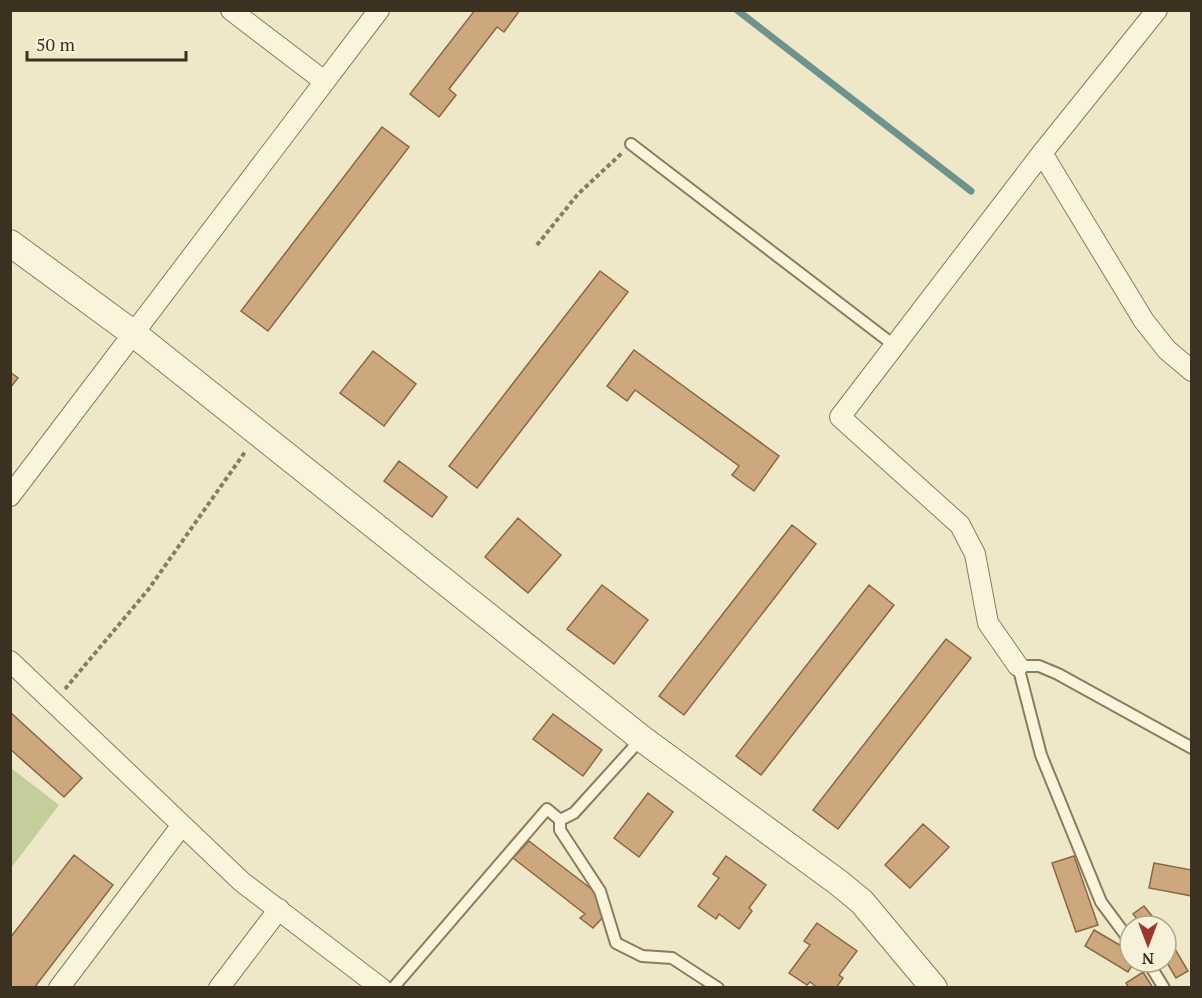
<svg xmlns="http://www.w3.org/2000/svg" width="1202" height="998" viewBox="0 0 1202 998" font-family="'PT Serif',serif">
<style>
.green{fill:#c3ce9b}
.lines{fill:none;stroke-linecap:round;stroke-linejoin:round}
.stream{stroke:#6f928d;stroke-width:7}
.building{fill:#cda87e;stroke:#8b6742;stroke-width:1.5}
.service-casing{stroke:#8c7b5d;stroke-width:14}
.minor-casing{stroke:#8c7b5d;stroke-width:22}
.tertiary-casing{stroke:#8c7b5d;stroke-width:28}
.path{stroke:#8c7b5d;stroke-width:4;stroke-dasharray:4.5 3;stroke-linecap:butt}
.service{stroke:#f9f4dc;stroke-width:10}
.minor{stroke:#f9f4dc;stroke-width:20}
.tertiary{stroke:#f9f4dc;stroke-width:26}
</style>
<rect width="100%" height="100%" fill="#efe8c8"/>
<path class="green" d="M11 768 59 805 11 868H10Z"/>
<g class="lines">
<path class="stream" d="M737 10 971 191"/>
</g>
<path class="building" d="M475 10H520L504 32 497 27 449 89 456 95 439 117 410 94Z
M382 127 409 147 268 331 241 311Z
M600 271 628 292 477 488 449 466Z
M634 350 779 456 754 491 732 475 739 466 635 390 627 401 607 386Z
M373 351 416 384 384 426 340 393Z
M10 372 18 378 10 388Z
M399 461 447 497 432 517 384 481Z
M518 518 561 555 528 593 485 557Z
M792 525 816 544 684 715 659 696Z
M602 585 648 620 614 664 567 629Z
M869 585 894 605 761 775 736 756Z
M946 639 971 658 838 829 813 810Z
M10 712 82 778 64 797 10 749Z
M553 714 602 750 583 776 533 739Z
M648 793 673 812 639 857 614 838Z
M923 824 949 847 910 888 885 865Z
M529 841 594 891 605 915 593 928 580 918 585 914 513 858Z
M74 855 113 885 34 988H10V938Z
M726 856 766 885 749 908 752 911 739 929 719 914 716 919 698 906 719 878 713 874Z
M1074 856 1098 925 1076 932 1052 863Z
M1154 863 1192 870V896L1149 888Z
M1144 906 1160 926H1143L1133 914Z
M817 923 857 951 839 975 843 978 836 988H818L810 982 807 985 789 973 810 945 804 941Z
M1094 930 1130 951V962H1134L1128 972 1085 946Z
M1166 934 1188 971 1176 978 1166 961Z
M1143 972 1153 988H1129L1126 983Z"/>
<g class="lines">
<defs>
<path id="service" d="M631 144 895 346
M560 820V830L600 891 616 943 642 956 672 958 718 988
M1130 941 1101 902 1041 755 1018 666H1039L1058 674 1192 748
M1148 962 1164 988
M393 988 547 809 560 820 574 813 641 739"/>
<path id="minor" d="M231 10 324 81
M1042 153 1144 321 1167 350 1192 371
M10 496 379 10
M10 661 242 882 381 988
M1018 666 988 623 975 554 960 525 840 417 1042 153 1157 10
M59 988 182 825
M219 988 279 909"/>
<path id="tertiary" d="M10 243 134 334 641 738 839 883 862 902 934 988"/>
</defs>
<use href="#service" class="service-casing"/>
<use href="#minor" class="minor-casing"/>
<use href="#tertiary" class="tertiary-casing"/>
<path class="path" d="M537 245 578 194 622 153
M65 689 148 590 245 452"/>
<use href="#service" class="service"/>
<use href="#minor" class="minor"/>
<use href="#tertiary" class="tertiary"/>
</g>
<rect width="1202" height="998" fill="none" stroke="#3c3120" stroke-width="24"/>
<g transform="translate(1148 944) rotate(180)"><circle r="28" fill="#f6f1d8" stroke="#aca48e" stroke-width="1.5"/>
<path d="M0-4.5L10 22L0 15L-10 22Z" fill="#9c372c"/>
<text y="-9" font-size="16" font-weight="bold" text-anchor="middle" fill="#3c3120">N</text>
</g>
<path d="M27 51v9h159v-9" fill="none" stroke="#3c3120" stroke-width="3"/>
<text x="36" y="51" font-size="18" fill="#3c3120" stroke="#f6f1d8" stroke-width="4.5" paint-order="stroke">50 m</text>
</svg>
